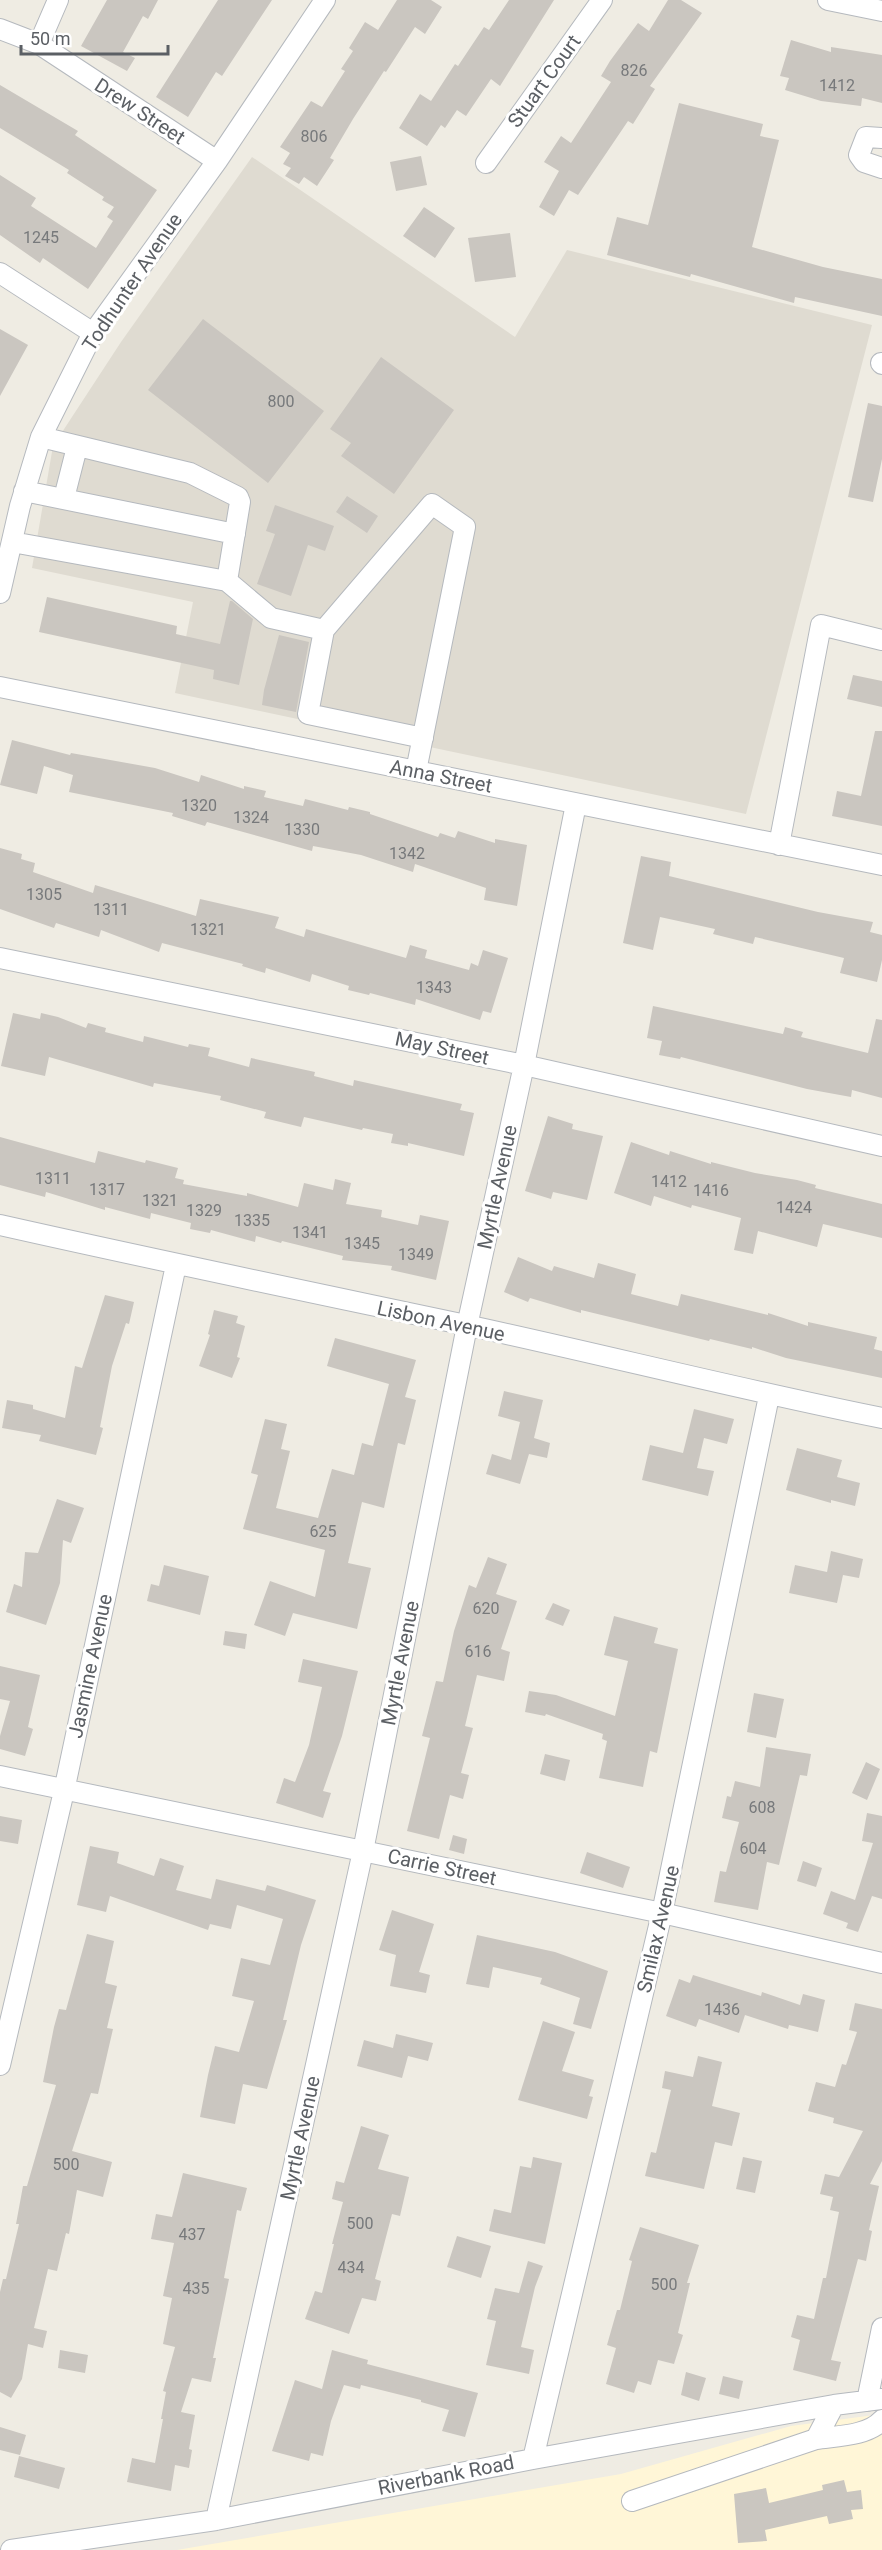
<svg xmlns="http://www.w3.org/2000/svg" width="882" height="2550" viewBox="0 0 882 2550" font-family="Roboto,sans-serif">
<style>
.commercial{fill:#fff6d7}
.education{fill:#dfdbd1}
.building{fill:#cac6c0}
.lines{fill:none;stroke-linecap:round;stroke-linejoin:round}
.minor-casing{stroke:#b5b9be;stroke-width:22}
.minor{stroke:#fff;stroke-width:20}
.labels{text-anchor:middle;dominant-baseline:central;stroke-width:6;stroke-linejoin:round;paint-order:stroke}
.number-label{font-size:16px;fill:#77797b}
.street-label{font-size:20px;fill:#5b5f64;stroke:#fff}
</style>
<rect width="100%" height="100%" fill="#efece3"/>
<path class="commercial" d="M882 2414V2550H177L621 2474 791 2426Z"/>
<path class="education" d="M252 157 515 337 567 250 872 325 746 814 175 693 193 602 32 568 53 446 121 342Z"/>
<path class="building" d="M107 0H158L148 19 143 16 123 52 135 58 127 71 81 46Z
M218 0H272L222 76 216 72 188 117 156 97Z
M397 0H431L442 7 425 34 415 27 386 72 384 71 353 119 330 158 334 160 317 186 304 177 299 184 285 176 291 168 283 164 290 153 280 147 311 101 322 107 345 71 341 69 353 51 349 48 365 22 378 30Z
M509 0H554L500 86 491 79 466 116 457 110 445 128 441 125 427 146 399 128 420 94 431 101 455 64 458 66 484 27 489 30Z
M668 0H681L702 13 650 86 655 89 633 124 628 121 578 195 569 190 554 216 539 207 559 171 544 162 561 136 571 143 611 82 601 76 610 61 638 23 649 31Z
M791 40 831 52V47L882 55V103L862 98 861 106 821 101 785 90 789 78 780 76Z
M0 85 78 131 75 135 157 190 88 289 43 258 40 263 0 235V175L36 198 31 206 96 248 113 221 107 217 114 207 102 200 104 197 67 173 69 170 0 128Z
M679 103 763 124 760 136 779 140 752 247 823 267 882 279V316L795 297 794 303 691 274 690 277 607 255 617 217 648 225Z
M421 156 427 185 396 191 390 162Z
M424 207 455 228 435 258 403 236Z
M510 233 516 277 475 282 468 238Z
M203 319 324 411 268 483 148 390Z
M0 329 28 345 0 396Z
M381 357 454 410 394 494 341 456 351 443 330 429Z
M868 403 882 406V459L873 502 848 497Z
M347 496 378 516 367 533 336 512Z
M275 505 334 526 325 551 308 545 291 596 257 584 275 534 266 531Z
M47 597 177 626 176 634 220 644 230 601H232L253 619 239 685 213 679 214 670 39 632Z
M279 635 309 642 296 712 262 705 264 690Z
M853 675 882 681V707L847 699Z
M875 731H882V826L832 816 837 791 861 796Z
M12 740 70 755 71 753 155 768 199 782 201 775 244 789V786L266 791 264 797 303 806 305 799 348 810 349 807 370 812V814L438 837 440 833 455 838 458 831 495 843V839L527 845 517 906 484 900 486 888 415 864 413 872 361 855 313 846 312 851 207 822 205 826 172 816 173 813 69 792 73 775 44 766 37 794 0 785Z
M0 848 22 854 21 859 35 863 33 872 93 893 95 885 196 916 200 899 279 917 275 928 304 937 306 929 406 958 410 945 427 950 425 958 469 970 471 963 478 966 483 950 508 958 491 1013 483 1011 480 1020 416 999 415 1005 370 993 369 995 348 990 349 986 312 974 310 982 266 968 265 973 242 966 243 964 162 943 159 952 101 930 99 937 56 923 54 928 0 909Z
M641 856 671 862 669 876 818 912 873 922 870 932 882 935V960L877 982 840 973 844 958 755 937 753 944 713 934 715 929 660 917 653 950 623 943Z
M653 1006 783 1034 785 1027 803 1032 801 1037 868 1053 876 1019 882 1020V1098L852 1090 851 1097 807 1089 681 1057 680 1059 659 1055 662 1041 647 1038Z
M13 1013 40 1019 41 1013 58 1017 86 1028 88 1023 106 1028 105 1032 143 1042 144 1036 188 1047 189 1044 210 1048 208 1056 249 1067 251 1058 315 1072 314 1076 353 1086 354 1080 462 1104 460 1110 474 1113 464 1156 408 1143V1146L391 1143 393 1134 363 1128 362 1130 304 1117 301 1127 264 1118 266 1112 220 1100 221 1096 154 1083 153 1087 49 1057 45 1076 1 1066Z
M548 1116 573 1124 572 1129 603 1136 587 1200 553 1192 551 1199 525 1191Z
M0 1137 95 1163 98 1151 145 1163 146 1160 178 1168 175 1178 184 1180 183 1184 247 1196V1193L298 1207 304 1183 333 1190 335 1179 351 1183 346 1204 382 1210 381 1217 418 1225 420 1215 449 1221 436 1280 391 1270 392 1266 342 1260 343 1256 282 1241 281 1243 256 1236 255 1242 211 1230 210 1233 190 1229 191 1223 151 1213 150 1219 105 1207V1210L46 1192 45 1197 0 1185Z
M631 1142 669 1155 670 1151 711 1164V1162L755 1173 797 1180 816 1185 815 1188 882 1204V1238L823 1224 817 1247 758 1231 753 1254 734 1250 741 1218 692 1205 691 1208 654 1196 651 1206 614 1193Z
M518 1257 552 1271 554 1266 594 1278 598 1263 636 1274 631 1294 678 1306 681 1294 768 1315V1313L808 1326V1322L877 1337 874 1349 882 1351V1378L786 1358 752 1347V1349L710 1339 709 1341 581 1310V1313L530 1298 528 1302 504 1292Z
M105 1295 134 1302 129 1324 126 1323 112 1366 100 1427 103 1428 96 1455 39 1441 41 1435 2 1428 7 1400 33 1405V1409L65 1418 75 1366 82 1368Z
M214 1310 238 1316 236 1323 245 1326 237 1357 240 1358 232 1378 199 1366 210 1335 208 1334Z
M335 1338 416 1360 405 1397 416 1400 405 1445 398 1443 384 1508 362 1502 348 1563 371 1568 357 1629 293 1613 285 1636 254 1625 270 1581 315 1597 325 1550 243 1529 258 1475 251 1473 265 1419 287 1424 281 1449 290 1451 276 1508 318 1518 332 1469 354 1475 362 1443 373 1446 389 1384 327 1366Z
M504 1391 543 1400 534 1438 550 1443 547 1458 529 1454 520 1484 486 1474 492 1454 511 1460 520 1422 498 1416Z
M694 1409 734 1419 727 1444 704 1438 697 1468 714 1471 708 1496 642 1480 650 1445 683 1453Z
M797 1448 842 1460 837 1477 860 1483 855 1506 831 1500V1503L786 1490Z
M57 1499 84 1508 71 1543 63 1540 60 1583 46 1625 6 1612 14 1584 22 1587 25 1552 38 1553Z
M831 1551 863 1559 859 1578 843 1575 837 1603 789 1593 795 1565 827 1572Z
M488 1557 507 1564 496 1594 517 1601 501 1649 510 1652 504 1681 477 1675 465 1726 473 1728 461 1773 469 1775 463 1799 450 1795 439 1839 407 1831 430 1738 422 1736 436 1681 443 1682 454 1631 469 1585 476 1588Z
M164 1565 209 1576 200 1615 147 1601 151 1584 159 1586Z
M553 1603 570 1610 563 1626 545 1619Z
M614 1616 658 1628 654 1643 678 1649 657 1753 650 1751 643 1787 599 1778 607 1741 602 1739 603 1734 546 1714 545 1716 525 1712 529 1691 556 1695 615 1716 628 1661 604 1655Z
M225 1631 247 1634 245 1649 223 1645Z
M303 1659 358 1671 342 1736 323 1791 331 1793 323 1818 276 1803 284 1778 295 1782 309 1745 322 1687 298 1682Z
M0 1666 40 1675 28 1727 33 1729 25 1756 0 1749V1736L10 1701 0 1699Z
M754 1693 784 1699 776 1738 747 1732Z
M766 1747 811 1754 807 1776 800 1775 779 1865 767 1862 758 1910 714 1902 720 1871 726 1872 739 1822 722 1818 727 1796 731 1797 735 1781 760 1787Z
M545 1754 570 1760 565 1781 540 1774Z
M866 1762 880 1769 867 1800 852 1793Z
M867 1813 882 1816V1899L872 1896 858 1932 846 1928 848 1923 823 1914 831 1891 855 1900 873 1843 862 1841Z
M0 1816 22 1820 18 1844 0 1841Z
M453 1835 467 1839 464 1854 449 1850Z
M90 1846 119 1852 117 1863 154 1876 160 1858 184 1866 176 1890 211 1899 216 1879 265 1891 267 1885 316 1900 301 1945 283 2020H287L267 2089 243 2084 235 2124 200 2117 208 2075 215 2046 239 2052 254 2001 232 1996 241 1958 270 1965 283 1919 237 1905 231 1929 210 1924 208 1930 110 1896 106 1912 77 1905Z
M587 1852 630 1867 623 1888 580 1873Z
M803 1861 822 1868 816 1887 797 1881Z
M392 1910 434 1924 419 1972 430 1975 426 1993 390 1986 396 1955 379 1950Z
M87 1934 114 1941 105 1983 117 1986 107 2028 113 2029 98 2094 91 2093 72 2151 112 2162 103 2197 77 2190 69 2234 66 2233 57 2271 48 2269 34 2328 47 2331 43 2348 28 2344 22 2379 11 2398 0 2392V2292L3 2279H6L19 2224H16L23 2186H27L56 2085 43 2082 54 2027 59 2009 66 2010Z
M477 1935 555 1952 608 1971 591 2029 573 2024 580 1998 540 1984 542 1978 493 1967 489 1988 466 1984Z
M693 1975 761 1996 762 1992 800 2005 803 1994 825 2000 818 2032 789 2025 788 2029 745 2015 739 2033 699 2019 696 2027 666 2016 679 1979 690 1983Z
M855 2003 882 2009V2161L870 2184 879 2186 869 2230 872 2231 866 2261 858 2259 831 2360 841 2362 836 2381 793 2370 800 2340 791 2337 797 2315 814 2319 823 2278H826L839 2212 830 2210 833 2197 820 2194 825 2174 839 2177 863 2131 833 2123 834 2118 808 2111 816 2082 835 2087 842 2064 846 2065 857 2032 849 2030Z
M543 2021 575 2032 562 2071 594 2080 589 2096 593 2097 587 2119 518 2100Z
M396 2034 433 2043 428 2061 408 2056 402 2078 357 2066 364 2040 393 2048Z
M698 2056 722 2062 712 2106 740 2113 732 2146 715 2142 704 2189 645 2176 651 2152 656 2153 671 2090 662 2088 665 2071 693 2077Z
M361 2126 389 2135 378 2169 409 2177 400 2216 392 2214 375 2279 381 2281 376 2301 362 2298 349 2334 305 2319 315 2291 322 2293 334 2244H332L343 2202 332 2199 336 2181 344 2183Z
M533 2157 562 2163 545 2244 489 2231 494 2209 511 2213 520 2166 531 2168Z
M743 2157 762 2161 755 2193 736 2189Z
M183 2173 247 2188 241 2211 237 2210 224 2278 229 2279 213 2358H216L211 2382 192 2378 181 2412 195 2415 189 2449 192 2450 189 2468 175 2465 171 2491 127 2482 132 2458 155 2463 163 2419H161L166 2392 163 2391 175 2347 163 2344 172 2298 163 2296 174 2243 151 2239 156 2214 172 2217Z
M640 2227 699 2245 687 2283H690L678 2333 683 2335 674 2364 658 2360 651 2385 638 2381 634 2393 606 2384 616 2348 607 2345 617 2310H620L632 2261 629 2260Z
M457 2236 491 2246 481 2278 447 2267Z
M528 2261 543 2266 535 2287 521 2347 534 2350 529 2374 486 2365 496 2321 487 2319 495 2288 519 2293Z
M60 2350 88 2355 85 2373 58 2368Z
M332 2350 368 2360 367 2364 478 2393 465 2437 442 2431 449 2410 421 2402V2400L361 2385 360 2389 344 2385 331 2421 323 2456 311 2453 309 2461 272 2451 295 2380 322 2389Z
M686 2372 706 2378 699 2401 681 2395Z
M723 2376 743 2381 739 2399 719 2394Z
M0 2427 26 2435 20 2455 0 2450Z
M19 2456 65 2468 59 2489 14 2477Z
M844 2480 847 2492 861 2490 863 2509 851 2510 853 2519 829 2524 827 2516 765 2530 767 2541 738 2543 734 2494 766 2488 769 2503 823 2490 822 2485Z"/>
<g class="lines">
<defs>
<path id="minor" d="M828 0 882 11
M0 29 39 44 217 161
M39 44 58 0
M882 138 866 137 859 155 864 162 882 168
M486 163 602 0
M0 273 93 333
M881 363 882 364
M41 437 190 473 238 497 240 502 227 581
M24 491 235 534
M64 498 77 447
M12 542 227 581 271 618 324 630 308 714 423 738
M0 593 20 506 41 437 93 333 217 161 325 0
M324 630 432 504 465 527 416 771
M0 687 882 865
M779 845 821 625 882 640
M0 958 524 1065 882 1146
M0 1225C155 1260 310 1292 466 1325 605 1355 742 1390 882 1418
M0 1776 662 1913 882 1963
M0 2065 64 1791 176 1265
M867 2401 882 2328
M816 2439C836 2436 868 2436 882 2420
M533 2459 662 1913 769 1396
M632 2501 816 2439 834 2405
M216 2520 363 1851 467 1326 524 1065 576 804
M11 2550 216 2520 533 2459 834 2405 882 2399"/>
</defs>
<use href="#minor" class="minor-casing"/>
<use href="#minor" class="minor"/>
</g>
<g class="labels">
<g class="number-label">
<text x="634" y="70">826</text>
<text x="837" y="85">1412</text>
<text x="314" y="136">806</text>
<text x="41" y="237">1245</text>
<text x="281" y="401">800</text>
<text x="199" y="805">1320</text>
<text x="251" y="817">1324</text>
<text x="302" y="829">1330</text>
<text x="407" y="853">1342</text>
<text x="44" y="894">1305</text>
<text x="111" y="909">1311</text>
<text x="208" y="929">1321</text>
<text x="434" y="987">1343</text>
<text x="53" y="1178">1311</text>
<text x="669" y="1181">1412</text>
<text x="107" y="1189">1317</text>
<text x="711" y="1190">1416</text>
<text x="160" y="1200">1321</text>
<text x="794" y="1207">1424</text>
<text x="204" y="1210">1329</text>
<text x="252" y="1220">1335</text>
<text x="310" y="1232">1341</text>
<text x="362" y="1243">1345</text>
<text x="416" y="1254">1349</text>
<text x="323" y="1531">625</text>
<text x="486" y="1608">620</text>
<text x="478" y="1651">616</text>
<text x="762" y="1807">608</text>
<text x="753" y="1848">604</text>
<text x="722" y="2009">1436</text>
<text x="66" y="2164">500</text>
<text x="360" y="2223">500</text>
<text x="192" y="2234">437</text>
<text x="351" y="2267">434</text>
<text x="664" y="2284">500</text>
<text x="196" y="2288">435</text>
</g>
<g class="street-label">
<text transform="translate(544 81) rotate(-54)">Stuart Court</text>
<text transform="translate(140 111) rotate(33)">Drew Street</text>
<text transform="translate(132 282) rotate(-56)">Todhunter Avenue</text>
<text transform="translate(441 776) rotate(11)">Anna Street</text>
<text transform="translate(442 1048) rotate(12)">May Street</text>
<text transform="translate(497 1187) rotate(-78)">Myrtle Avenue</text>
<text transform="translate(441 1321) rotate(12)">Lisbon Avenue</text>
<text transform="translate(400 1663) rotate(-79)">Myrtle Avenue</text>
<text transform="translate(90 1666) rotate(-78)">Jasmine Avenue</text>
<text transform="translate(442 1867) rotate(12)">Carrie Street</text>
<text transform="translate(658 1929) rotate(-77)">Smilax Avenue</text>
<text transform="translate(300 2138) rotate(-78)">Myrtle Avenue</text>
<text transform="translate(446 2475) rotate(-11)">Riverbank Road</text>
</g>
</g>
<path d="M21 45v9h147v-9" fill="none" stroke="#5b5f64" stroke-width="3"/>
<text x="30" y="45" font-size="18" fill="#5b5f64" stroke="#ffffff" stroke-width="4.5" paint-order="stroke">50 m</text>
</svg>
